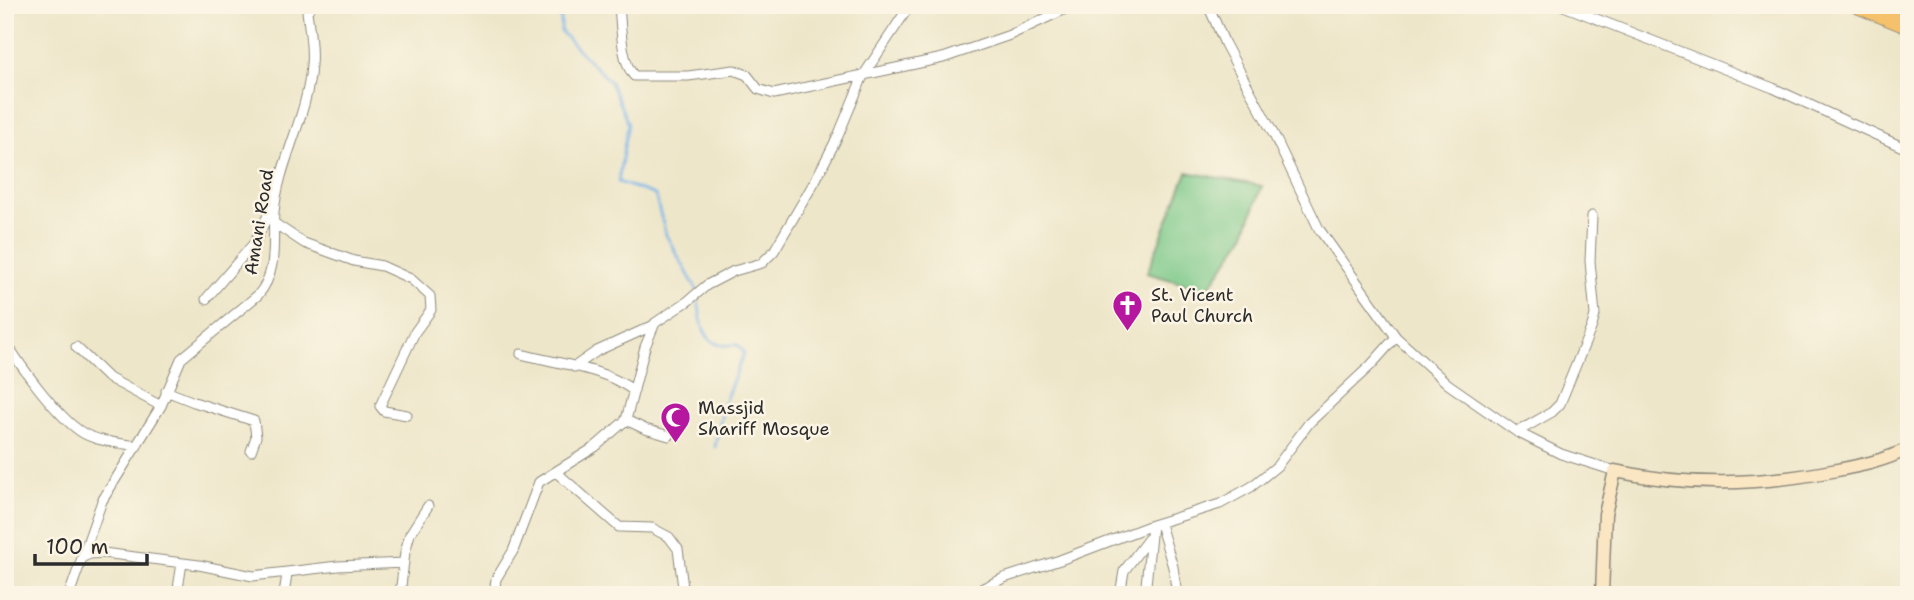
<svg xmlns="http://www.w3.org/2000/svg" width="1914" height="600" viewBox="0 0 1914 600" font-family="'Shantell Sans',sans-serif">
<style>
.green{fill:#79c787;stroke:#527959;stroke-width:2}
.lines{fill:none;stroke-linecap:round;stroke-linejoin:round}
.stream{stroke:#77b3e9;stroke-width:2.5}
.street-casing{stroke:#8c887a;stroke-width:11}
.secondary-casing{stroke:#8c887a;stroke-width:15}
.highway-casing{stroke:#8c887a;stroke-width:18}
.street{stroke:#fff;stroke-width:9}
.secondary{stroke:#fbe6c4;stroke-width:12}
.highway{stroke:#f5c16b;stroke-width:16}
.labels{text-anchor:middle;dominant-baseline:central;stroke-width:5;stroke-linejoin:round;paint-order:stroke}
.street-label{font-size:18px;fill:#2b2b2b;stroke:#fcf5e5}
.poi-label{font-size:18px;fill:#2b2b2b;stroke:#fcf5e5;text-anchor:start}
</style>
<rect width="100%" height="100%" fill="#fcf5e5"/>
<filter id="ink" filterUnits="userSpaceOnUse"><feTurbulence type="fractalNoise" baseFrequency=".0143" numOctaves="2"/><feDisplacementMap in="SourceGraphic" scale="14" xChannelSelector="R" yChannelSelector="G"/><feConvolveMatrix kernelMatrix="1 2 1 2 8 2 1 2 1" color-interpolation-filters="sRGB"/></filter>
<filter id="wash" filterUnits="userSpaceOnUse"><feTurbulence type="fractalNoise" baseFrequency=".00686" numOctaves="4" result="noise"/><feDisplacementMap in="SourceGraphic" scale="28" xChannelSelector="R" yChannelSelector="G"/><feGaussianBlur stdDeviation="1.57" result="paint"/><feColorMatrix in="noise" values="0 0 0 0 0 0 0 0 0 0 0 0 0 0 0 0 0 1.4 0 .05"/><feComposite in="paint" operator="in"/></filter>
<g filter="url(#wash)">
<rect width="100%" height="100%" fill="#ede6c9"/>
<path class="green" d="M1187 172 1262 186 1243 238 1207 290 1147 273Z"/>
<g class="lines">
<path class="stream" d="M561 5V32L610 82 628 123 618 182 655 195 666 235 697 290
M698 296C700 312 700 341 721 345 727 346 732 344 738 345L744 353 724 403 715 447"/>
</g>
</g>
<g filter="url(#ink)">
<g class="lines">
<defs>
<path id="street" d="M619 5C621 25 621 62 634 76H688L734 70 747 75 758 89 774 94 943 58 1010 35 1074 5
M1208 5 1225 44 1275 137 1319 229 1396 337 1448 384 1517 432 1561 454 1615 471
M1561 5 1773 88 1909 150
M5 14 8 32 5 56
M274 223 304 243 354 261 382 266 411 279 430 296 431 310 415 332 380 406 384 411 407 415
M5 230 8 227
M206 299 255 242 271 209
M5 340C19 365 59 419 83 433 99 442 120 443 137 446
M76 347 107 377 161 406
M521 354C559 364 602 367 634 391
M574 367 597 351 654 325
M166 391 194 402 254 421 256 437 251 451
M626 420 645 429 669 436
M1517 432 1552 412 1560 404 1592 326 1595 315 1590 261 1592 216
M556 472 619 527 652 528 669 537 678 549 684 595
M1160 524 1173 567 1177 595
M83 557 90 554 103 553 199 565 253 576 338 566 404 563
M69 595 102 501 161 406 181 359 258 295C279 271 272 240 274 212 279 161 308 116 311 65 313 47 309 28 307 11L312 5
M177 595 182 563
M284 595 287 574
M400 595 405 552 410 534 428 506
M494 595 496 579 513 551 539 482 595 447 626 420 645 347 655 323 688 301 707 285 734 271 762 263 774 251 815 181 838 136 863 76 910 5
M975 595 981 589 1004 578 1060 560 1152 525 1220 504 1251 487 1277 466 1309 423 1371 365 1396 337
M1120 595 1124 571 1148 539
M1145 595 1152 525"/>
<path id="secondary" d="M1602 595 1605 514 1615 471C1689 487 1758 485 1832 471 1859 466 1885 461 1909 448"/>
<path id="highway" d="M1857 5 1909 26"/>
</defs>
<use href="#street" class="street-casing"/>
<use href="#secondary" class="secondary-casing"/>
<use href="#highway" class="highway-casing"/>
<use href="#street" class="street"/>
<use href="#secondary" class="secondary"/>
<use href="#highway" class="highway"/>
</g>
</g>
<defs>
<symbol id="church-pin" viewBox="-11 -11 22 30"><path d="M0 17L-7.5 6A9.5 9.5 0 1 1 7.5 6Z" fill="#b5179e" stroke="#fcf5e5"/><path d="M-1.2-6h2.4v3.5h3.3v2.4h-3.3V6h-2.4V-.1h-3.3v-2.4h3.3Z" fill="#fff"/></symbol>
<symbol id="mosque-pin" viewBox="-11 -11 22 30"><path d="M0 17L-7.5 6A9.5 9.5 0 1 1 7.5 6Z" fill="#b5179e" stroke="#fcf5e5"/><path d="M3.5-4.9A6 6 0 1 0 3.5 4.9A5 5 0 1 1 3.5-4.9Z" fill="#fff"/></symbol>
</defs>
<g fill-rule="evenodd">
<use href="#church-pin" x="1110" y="288" width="35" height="47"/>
<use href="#mosque-pin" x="658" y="400" width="35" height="47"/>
</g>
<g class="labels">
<g class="street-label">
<text transform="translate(259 222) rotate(-81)">Amani Road</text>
</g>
<g class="poi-label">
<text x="1151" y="295">St. Vicent<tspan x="1151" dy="21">Paul Church</tspan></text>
<text x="698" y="408">Massjid<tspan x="698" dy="21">Shariff Mosque</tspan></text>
</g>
</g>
<rect width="1914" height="600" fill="none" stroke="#fcf5e5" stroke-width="28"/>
<path d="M35 554v10h112v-10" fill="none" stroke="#2b2b2b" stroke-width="3.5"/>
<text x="46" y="554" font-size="21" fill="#2b2b2b" stroke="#fcf5e5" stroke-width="5" paint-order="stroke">100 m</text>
</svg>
